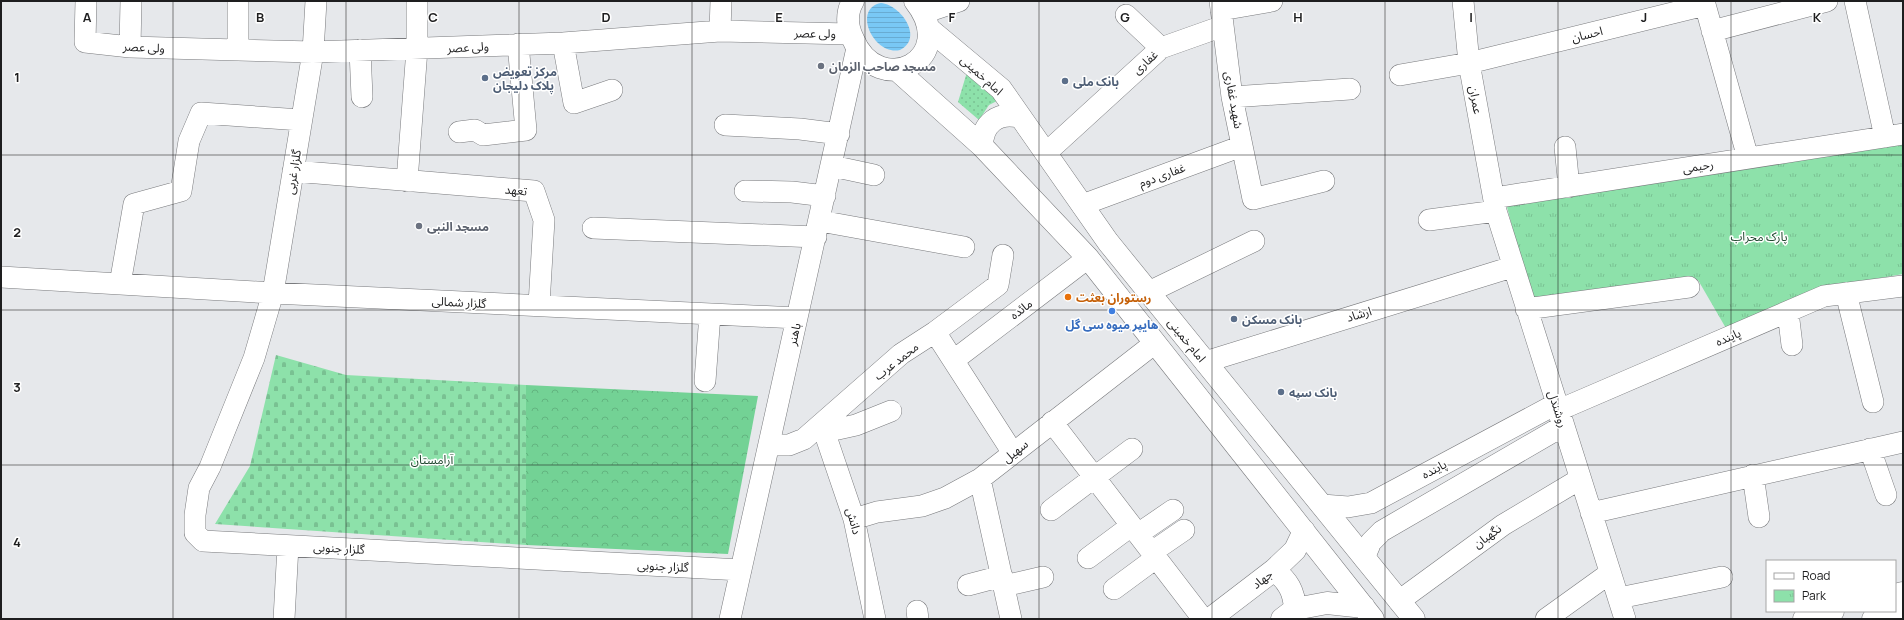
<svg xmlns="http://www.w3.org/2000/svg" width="1904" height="620" viewBox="0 0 1904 620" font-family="Manrope,'Noto Sans Arabic',sans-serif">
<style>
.grass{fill:url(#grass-dots)}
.forest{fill:url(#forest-crowns)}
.cemetery{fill:url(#cemetery-stones)}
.park{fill:url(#park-tufts)}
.water{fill:url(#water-rules)}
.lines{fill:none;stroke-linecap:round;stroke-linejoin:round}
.minor-casing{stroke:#797a7d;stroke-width:22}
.major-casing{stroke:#797a7d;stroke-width:23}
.minor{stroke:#fff;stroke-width:21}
.major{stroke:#fff;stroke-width:22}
.grid{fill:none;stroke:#1e1e1f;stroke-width:1;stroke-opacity:0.55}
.worship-dot{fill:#6b7280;stroke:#fff;stroke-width:1.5}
.service-dot{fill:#5c6f8a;stroke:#fff;stroke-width:1.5}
.food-dot{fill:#e8710a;stroke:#fff;stroke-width:1.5}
.shop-dot{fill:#3f7fe0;stroke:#fff;stroke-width:1.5}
.labels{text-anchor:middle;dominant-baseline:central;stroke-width:3;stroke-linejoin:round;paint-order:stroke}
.street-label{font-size:12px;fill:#1e1e1f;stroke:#fff}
.worship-label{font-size:12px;font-weight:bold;fill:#5b616d;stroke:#fff;text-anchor:start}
.service-label{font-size:12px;font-weight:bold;fill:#4e5e75;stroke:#fff;text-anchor:start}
.park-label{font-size:12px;fill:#1f462e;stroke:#fff}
.food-label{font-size:12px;font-weight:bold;fill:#c56008;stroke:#fff;text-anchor:start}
.shop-label{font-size:12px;font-weight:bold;fill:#366cbe;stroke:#fff}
.grid-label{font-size:13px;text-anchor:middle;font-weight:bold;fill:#1e1e1f;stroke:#fff;stroke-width:3;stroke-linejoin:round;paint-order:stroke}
</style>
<defs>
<pattern id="grass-dots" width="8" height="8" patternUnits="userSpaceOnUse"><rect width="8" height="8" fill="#8de1aa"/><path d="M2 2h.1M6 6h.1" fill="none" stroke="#79c192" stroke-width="1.8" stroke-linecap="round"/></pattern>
<pattern id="forest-crowns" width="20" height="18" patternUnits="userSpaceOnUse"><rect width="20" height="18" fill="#73d295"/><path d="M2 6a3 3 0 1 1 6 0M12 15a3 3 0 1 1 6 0" fill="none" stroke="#63b480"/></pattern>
<pattern id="cemetery-stones" width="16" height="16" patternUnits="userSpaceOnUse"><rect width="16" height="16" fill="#8de1aa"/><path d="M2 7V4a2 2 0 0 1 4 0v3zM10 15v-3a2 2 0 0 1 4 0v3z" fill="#79c192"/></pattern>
<pattern id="park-tufts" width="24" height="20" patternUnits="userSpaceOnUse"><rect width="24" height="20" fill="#8de1aa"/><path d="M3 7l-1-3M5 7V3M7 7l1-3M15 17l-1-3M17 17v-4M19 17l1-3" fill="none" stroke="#79c192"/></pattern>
<pattern id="water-rules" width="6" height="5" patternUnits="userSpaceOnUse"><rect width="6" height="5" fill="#79c8f5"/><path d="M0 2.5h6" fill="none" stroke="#68abd2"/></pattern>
</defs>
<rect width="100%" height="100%" fill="#e6e8eb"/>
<path class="grass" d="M967 72 999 100 989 105 979 120 958 102Z"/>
<path class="forest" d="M526 385 758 396 728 554 526 545Z"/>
<path class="cemetery" d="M276 355 346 375 526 385V545L215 524 250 466Z"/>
<path class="park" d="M1903 137V274L1824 288 1727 330 1698 280 1531 301 1506 203Z"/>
<path class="water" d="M881 3C901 5 924 38 900 50 873 56 852 8 881 3Z"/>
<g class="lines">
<defs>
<path id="minor" d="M86 1 85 42 130 47 313 52 563 43 720 31 850 34
M316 1 313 52 273 293 254 358 210 467 199 488 195 515V533L203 541 741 570
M1220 1 1232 97 1253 199 1324 181
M1463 1 1469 63 1496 211 1625 619
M1704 1 1748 158
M1855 1 1885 137
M1221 10 1272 1
M923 13 959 1
M1126 15 1161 48
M720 31 721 1
M1712 31 1827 1
M563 43 574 103 612 90
M130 47 131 1
M238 50V1
M360 50 362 97
M1400 75 1469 63 1705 5
M1232 97 1350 89
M725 125 800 129 839 134
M459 132 475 130 483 135 526 130 518 44
M1565 147 1569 187
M1046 153 1161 48 1223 26
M832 166 874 175
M293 171 534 191 544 220 539 305
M407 181 417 49V1
M745 191 792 192 825 196
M1494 198 1903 134
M1082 205 1242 146
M1429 220 1496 211
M820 221 964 247
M593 228 816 237
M1 277 273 293 797 318
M120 284 134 204 181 191 189 141 201 113 301 120
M1149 292 1254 241
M1846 293 1873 402
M1526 309 1689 287
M1788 312 1792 345
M935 332 1013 453
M954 360 1088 258
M1205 362 1512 267
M705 381 710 314
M1559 410 1824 296 1903 286
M1052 422 1203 619
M822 425 854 519 875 619
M822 425 838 429 856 425 891 411
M769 445H789L804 439 901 354 935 332 998 285 1003 255
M1870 449 1886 495
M1753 475 1759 517
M980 479 1011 619
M1322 505 1348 507 1371 503 1556 404 1563 426 1382 531 1371 542 1364 558
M1051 510 1132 449
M1591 513 1903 442
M854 519 877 512 922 506 945 498 980 479 1155 343
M1138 534 1173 510
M1152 552 1184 530
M1088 558 1131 526
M968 585 1002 576
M1004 586 1043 577
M1114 589 1156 558
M1619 598 1722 577
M1399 601 1503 525 1580 479
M917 611 918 619
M284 619 288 546
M730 619 857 48
M1546 619 1610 573"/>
<path id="major" d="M853 1C846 13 847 27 853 39 879 101 961 59 915 1
M928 28 1001 89 1108 242 1414 619
M897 70 982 146 1088 258 1373 619
M982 146C982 124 998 111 1020 117
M1274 570C1288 581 1294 591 1295 609
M1895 595 1903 593
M1210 619 1274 570 1295 550 1304 531
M1282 619 1295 609 1327 603 1364 607
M1804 619 1833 611
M1873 619 1903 612"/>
</defs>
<use href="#minor" class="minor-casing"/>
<use href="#major" class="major-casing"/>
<use href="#minor" class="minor"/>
<use href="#major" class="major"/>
</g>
<path class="grid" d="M173 1V619M346 1V619M519 1V619M692 1V619M865 1V619M1039 1V619M1212 1V619M1385 1V619M1558 1V619M1731 1V619M1 155H1903M1 310H1903M1 465H1903"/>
<g class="worship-dot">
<circle cx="821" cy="66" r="4"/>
<circle cx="419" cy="226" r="4"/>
</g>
<g class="service-dot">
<circle cx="485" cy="78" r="4"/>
<circle cx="1065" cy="81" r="4"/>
<circle cx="1234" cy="319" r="4"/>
<circle cx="1281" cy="392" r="4"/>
</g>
<circle class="food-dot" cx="1068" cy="297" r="4"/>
<circle class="shop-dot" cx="1112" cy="311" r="4"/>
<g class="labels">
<g class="street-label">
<text transform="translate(815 33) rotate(1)">ولی عصر</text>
<text transform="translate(1587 34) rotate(-14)">احسان</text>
<text transform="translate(144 47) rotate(3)">ولی عصر</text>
<text transform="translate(468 47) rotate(-3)">ولی عصر</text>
<text transform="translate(1145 62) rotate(-42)">غفاری</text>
<text transform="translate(982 75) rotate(42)">امام خمینی</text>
<text transform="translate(1234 100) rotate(80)">شهید غفاری</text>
<text transform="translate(1476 100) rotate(80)">عمران</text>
<text transform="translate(1698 166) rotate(-9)">رحیمی</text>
<text transform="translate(293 172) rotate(-81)">گلزار غربی</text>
<text transform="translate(1162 175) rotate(-20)">غفاری دوم</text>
<text transform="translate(516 190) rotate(5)">تعهد</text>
<text transform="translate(459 302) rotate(3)">گلزار شمالی</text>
<text transform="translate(1021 309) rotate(-37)">مائده</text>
<text transform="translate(1359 314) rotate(-17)">ارشاد</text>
<text transform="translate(794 334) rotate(-77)">باهنر</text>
<text transform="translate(1728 337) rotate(-23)">پاینده</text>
<text transform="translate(1187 340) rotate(51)">امام خمینی</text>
<text transform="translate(896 361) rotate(-38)">محمد عرب</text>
<text transform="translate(1558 409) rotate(72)">روشندل</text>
<text transform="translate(1015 451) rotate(-39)">سهیل</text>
<text transform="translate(1434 469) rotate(-28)">پاینده</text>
<text transform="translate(854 521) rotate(74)">دانش</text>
<text transform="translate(1487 536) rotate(-36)">نگهبان</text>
<text transform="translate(339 548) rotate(3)">گلزار جنوبی</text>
<text transform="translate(663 566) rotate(3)">گلزار جنوبی</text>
<text transform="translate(1262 579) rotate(-38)">جهاد</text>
</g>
<g class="worship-label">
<text x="829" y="66">مسجد صاحب الزمان</text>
<text x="427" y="226">مسجد النبی</text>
</g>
<g class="service-label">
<text x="493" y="71">مرکز تعویض<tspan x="493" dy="14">پلاک دلیجان</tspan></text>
<text x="1073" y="81">بانک ملی</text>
<text x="1242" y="319">بانک مسکن</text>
<text x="1289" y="392">بانک سپه</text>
</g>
<g class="park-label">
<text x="1759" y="236">پارک محراب</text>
<text x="432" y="459">آرامستان</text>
</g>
<g class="food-label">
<text x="1076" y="297">رستوران بعثت</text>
</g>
<g class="shop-label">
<text x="1112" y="324">هایپر میوه سی گل</text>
</g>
</g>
<g class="grid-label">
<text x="87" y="22">A</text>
<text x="260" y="22">B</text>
<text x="433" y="22">C</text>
<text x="606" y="22">D</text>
<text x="779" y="22">E</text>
<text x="952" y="22">F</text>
<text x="1125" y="22">G</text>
<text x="1298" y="22">H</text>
<text x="1471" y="22">I</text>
<text x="1644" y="22">J</text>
<text x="1817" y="22">K</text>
<text x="17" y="82">1</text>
<text x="17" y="237">2</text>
<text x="17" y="392">3</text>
<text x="17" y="547">4</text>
</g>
<rect width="1904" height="620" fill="none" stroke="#1e1e1f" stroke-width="4"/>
<rect x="1766" y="560" width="130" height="52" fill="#ffffff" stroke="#a5a5a5"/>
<rect x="1774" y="573" width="20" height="6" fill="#ffffff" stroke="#a5a5a5"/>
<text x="1802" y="580" font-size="12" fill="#1e1e1f">Road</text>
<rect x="1774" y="590" width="20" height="12" fill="url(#park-tufts)" stroke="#a5a5a5"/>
<text x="1802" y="600" font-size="12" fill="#1e1e1f">Park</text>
</svg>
